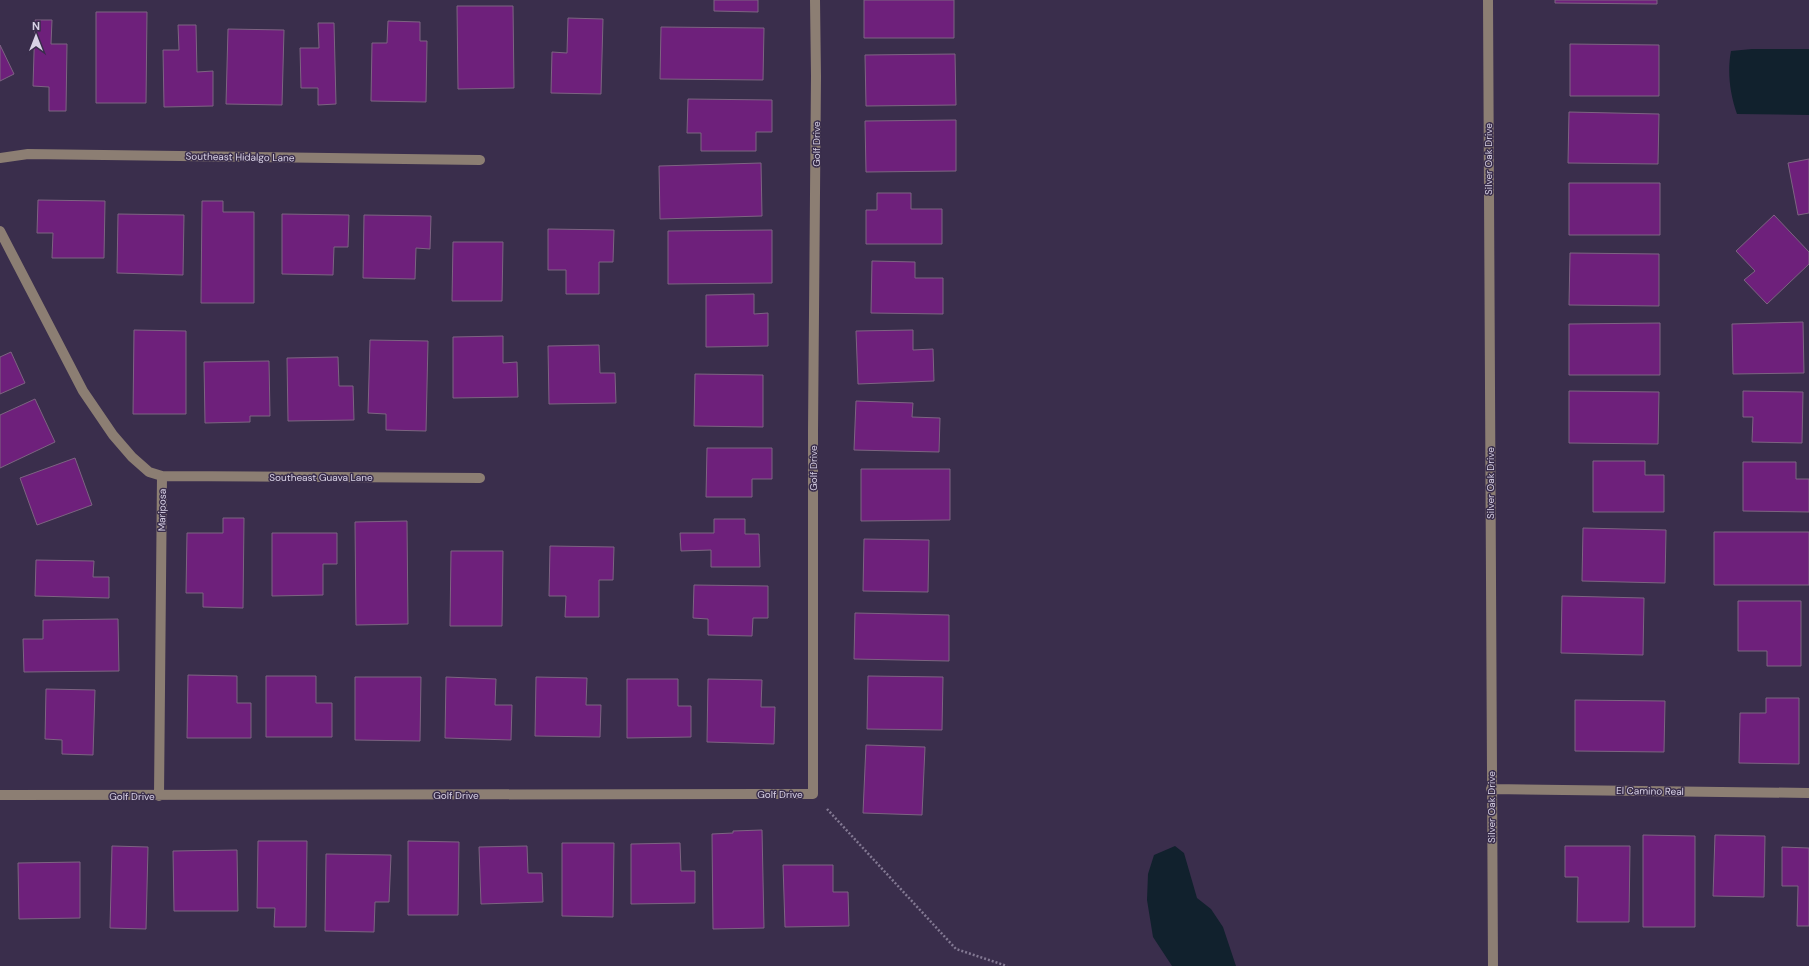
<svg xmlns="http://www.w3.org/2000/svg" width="1809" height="966" viewBox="0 0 1809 966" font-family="'DM Sans',sans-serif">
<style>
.water{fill:#11212d}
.building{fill:#6e207b;stroke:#7d6482}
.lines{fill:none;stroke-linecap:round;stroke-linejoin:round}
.path{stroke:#837993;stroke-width:2.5;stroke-dasharray:2 2;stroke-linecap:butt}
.minor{stroke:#8c7e73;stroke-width:10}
.labels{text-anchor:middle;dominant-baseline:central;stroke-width:3;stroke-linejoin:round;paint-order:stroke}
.street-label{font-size:10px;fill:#d9d2e6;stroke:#3a2e4c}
</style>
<rect width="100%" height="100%" fill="#3a2e4c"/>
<path class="water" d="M1752 49H1809V115L1737 114C1730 94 1727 72 1731 51Z
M1175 846 1184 853 1197 898 1211 909 1223 927 1236 966H1172L1153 937 1147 900 1148 874 1154 855Z"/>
<path class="building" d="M714 0H758V12L714 11Z
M864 0H954V38H864Z
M1555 0H1657V4L1555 3Z
M457 6H513L514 88 458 89Z
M96 12H147L146 103H96Z
M568 18 603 19 601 94 551 93 552 52 567 53Z
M35 20H52L51 44H67L66 111H49V87L33 86Z
M388 21 420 22V41H427L426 102 371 101 372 43H387Z
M318 23H334L336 104 318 105V88H301L300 48H319Z
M178 25H196L197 72 213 71V106L164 107 163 50H179Z
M661 27 764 28 763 80 660 79Z
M228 29 284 30 282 105 226 104Z
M1570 44 1659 45V96H1570Z
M0 45 14 74 0 81Z
M955 54 956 105 866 106 865 55Z
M688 99 772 100V132H756V151H701V133H687Z
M1569 112 1659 114 1658 164 1568 163Z
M956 120V171L866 172 865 121Z
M1809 159V213L1798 215 1788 163Z
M761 163 762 216 660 219 659 166Z
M1569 183H1660V235H1569Z
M877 193H911V209H942V244H866V210H877Z
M38 200 105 201 104 258H52L53 233H37Z
M202 201H223V212H254V303H201Z
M118 214 184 215 183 275 117 273Z
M282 214 349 215 348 247H334L333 275 282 274Z
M364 215 431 216 430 249 416 248 415 279 363 278Z
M1774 215 1809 252V264L1767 304 1744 280 1755 271 1736 251Z
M548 229 614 230 613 262H599V294H566V270H548Z
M772 230V283L668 284V231Z
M453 242H503L502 301H452Z
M1570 253 1659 254V306L1569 305Z
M872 261 915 262V278H943V314L871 313Z
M754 294V314L768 313V346L706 347V295Z
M1803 322 1804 373 1733 374 1732 324Z
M1660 323V375H1569V324Z
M134 330 186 331V414H133Z
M913 330V350L933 349 934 381 858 384 856 331Z
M503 336V363L517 362 518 397 453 398V337Z
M370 340 428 341 426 431 386 430V414L368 413Z
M599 345 600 373H615L616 403 549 404 548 346Z
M11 352 25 383 0 394V357Z
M338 357 339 386H353L354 420 288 421 287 358Z
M269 361 270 416H250V422L205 423 204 362Z
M695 374 763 375V427L694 426Z
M1569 391 1659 392 1658 444 1569 443Z
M1743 391 1803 392 1802 443 1752 442 1753 417H1743Z
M35 399 55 442 0 468V415Z
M856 401 913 403 912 417 940 418 939 452 854 450Z
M707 448H772V479H752V497H706Z
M75 458 92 505 37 525 20 478Z
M1593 461H1645V475H1664V512H1593Z
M1743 462H1796V479H1809V512L1743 511Z
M861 469H950V520L861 521Z
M223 518H244L243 608 203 607V593H186L187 533H223Z
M714 519H745V534H759L760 567H711V550L681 551 680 533H714Z
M407 521 408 624 356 625 355 522Z
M1583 528 1666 530 1665 583 1582 581Z
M1714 532H1809V585H1714Z
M272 533H337V564H323V595L272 596Z
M864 539 929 540 928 592 863 591Z
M550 546 614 547 613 580H599V617H565L566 596H549Z
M451 551H503L502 626H450Z
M36 560 94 561 93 577H109V598L35 596Z
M694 585 768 586V618H753L752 636 708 635V619L693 618Z
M1562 596 1644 598 1643 655 1561 653Z
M1738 601H1801V666H1767V651H1738Z
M855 613 949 615V661L854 659Z
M118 619 119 671 24 672 23 639H43V620Z
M188 675 237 676V703H251V738H187Z
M266 676H316V703H332V737H266Z
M868 676 943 677 942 730 867 729Z
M355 677H421L420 741 355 740Z
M446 677 496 679 495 705H512L511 740 445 738Z
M536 677 587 678 586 705H601L600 737 535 736Z
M627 679H678V706H691V737L627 738Z
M708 679 762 680 761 707H775L774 744 707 742Z
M46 689 95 690 93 755 62 754V740L45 739Z
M1766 698H1799V764L1739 763 1740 713H1766Z
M1575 700 1665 701 1664 752 1575 751Z
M866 745 925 747 922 815 863 813Z
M762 830 764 928 713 929 712 834 733 833V831Z
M1643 835 1695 836V927H1643Z
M1715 835 1765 836 1764 897 1713 896Z
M258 841H307L306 927H274L275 908H257Z
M408 841 459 842 458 915H408Z
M562 843H614L613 917 562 916Z
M680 843 681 871H695V903L631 904V844Z
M112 846 148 847 146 929 110 928Z
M527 846 528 873H542L543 902 481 904 479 847Z
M1565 846H1630L1629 922H1577L1578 877H1565Z
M1782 847 1809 848V926H1797L1798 886H1782Z
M237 850 238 911H174L173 851Z
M326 854 391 855 389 902H375L374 932 325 931Z
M80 862V918L19 919 18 863Z
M783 865H833V892H848L849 926 785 927Z"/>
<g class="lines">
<path class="path" d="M827 809 956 949 1007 966"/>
<path class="minor" d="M1488 0 1493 966
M0 158 28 154 480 160
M0 231 83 391 113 435 132 457 149 472 162 476 159 796
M162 476 480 478
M1491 789 1809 793
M0 795 813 794V431L816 76 815 0"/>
</g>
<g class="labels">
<g class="street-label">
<text transform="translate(816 144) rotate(-90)">Golf Drive</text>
<text transform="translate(240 157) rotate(1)">Southeast Hidalgo Lane</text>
<text transform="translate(1488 159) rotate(-90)">Silver Oak Drive</text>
<text transform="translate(813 468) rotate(-90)">Golf Drive</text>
<text x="321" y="477">Southeast Guava Lane</text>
<text transform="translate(1490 483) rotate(-90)">Silver Oak Drive</text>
<text transform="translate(162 510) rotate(-89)">Mariposa</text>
<text transform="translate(1650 791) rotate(1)">El Camino Real</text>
<text x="780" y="794">Golf Drive</text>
<text x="456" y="795">Golf Drive</text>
<text x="132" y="796">Golf Drive</text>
<text transform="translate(1491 807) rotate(-90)">Silver Oak Drive</text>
</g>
</g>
<g transform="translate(36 36)" stroke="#3a2e4c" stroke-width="3" paint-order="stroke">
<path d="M0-3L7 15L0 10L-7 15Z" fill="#d9d2e6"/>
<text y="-6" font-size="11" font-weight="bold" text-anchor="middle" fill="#d9d2e6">N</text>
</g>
</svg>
